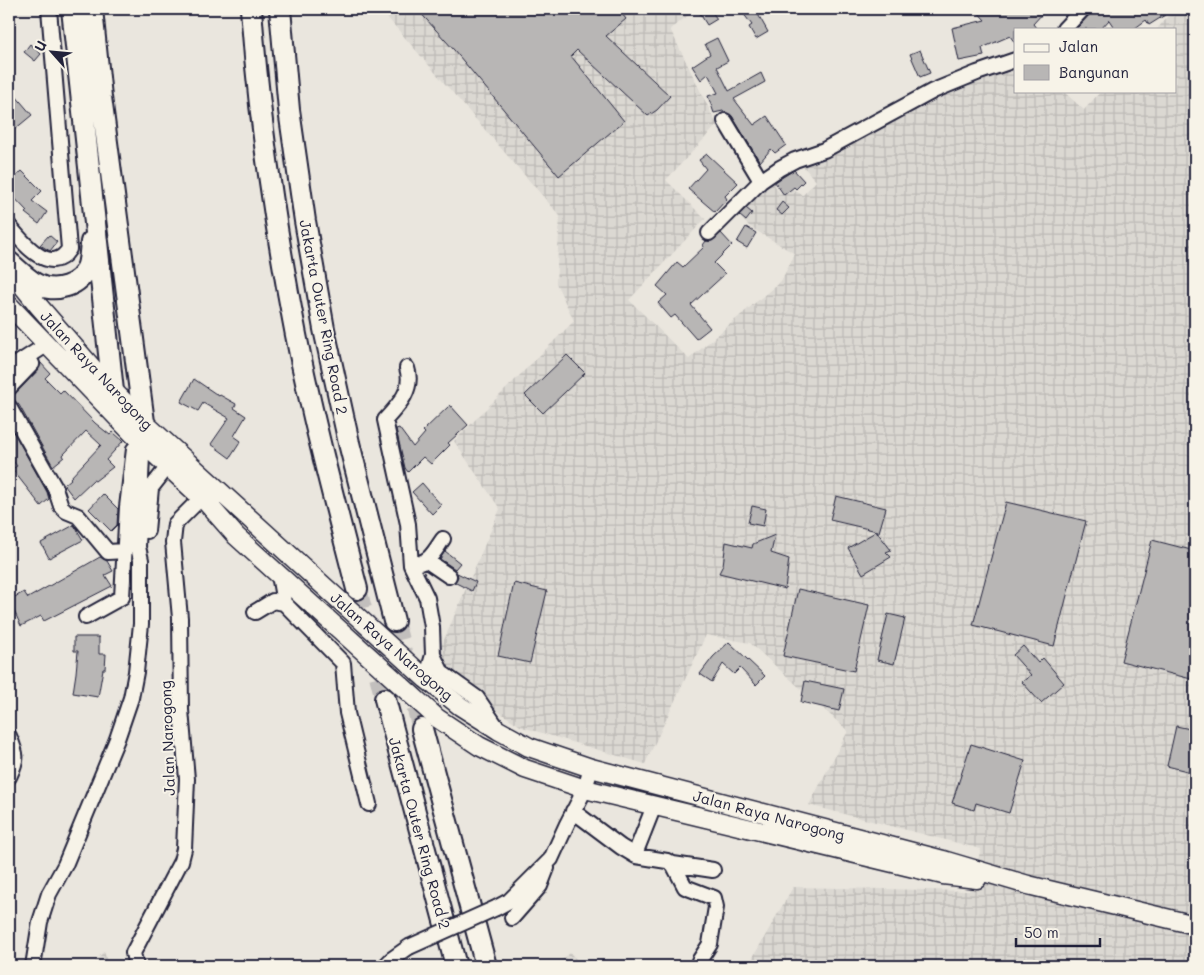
<svg xmlns="http://www.w3.org/2000/svg" width="1204" height="975" viewBox="0 0 1204 975" font-family="Mali,sans-serif">
<style>
.industrial{fill:url(#industrial-grid)}
.building{fill:#b8b6b5;stroke:#22223b}
.lines{fill:none;stroke-linecap:round;stroke-linejoin:round}
.highway-tunnel{stroke:#c2bfbd;stroke-width:20;stroke-dasharray:20 10;stroke-linecap:butt}
.minor-casing{stroke:#22223b;stroke-width:18}
.major-casing{stroke:#22223b;stroke-width:21}
.highway-casing{stroke:#22223b;stroke-width:24}
.minor{stroke:#f7f3e8;stroke-width:14}
.major{stroke:#f7f3e8;stroke-width:18}
.highway{stroke:#f7f3e8;stroke-width:20}
.minor-bridge-casing{stroke:#22223b;stroke-width:18;stroke-linecap:butt}
.minor-bridge{stroke:#f7f3e8;stroke-width:14}
.labels{text-anchor:middle;dominant-baseline:central;stroke-width:4;stroke-linejoin:round;paint-order:stroke}
.street-label{font-size:15px;fill:#22223b;stroke:#f7f3e8}
</style>
<defs>
<pattern id="industrial-grid" width="8" height="8" patternUnits="userSpaceOnUse" patternTransform="scale(1.25)"><rect width="8" height="8" fill="#dbd8d2"/><path d="M0 4h8M4 0v8" fill="none" stroke="#bcb9b5"/></pattern>
</defs>
<rect width="100%" height="100%" fill="#eae6de"/>
<filter id="ink" filterUnits="userSpaceOnUse"><feTurbulence type="fractalNoise" baseFrequency=".02" numOctaves="2"/><feDisplacementMap in="SourceGraphic" scale="10" xChannelSelector="R" yChannelSelector="G"/><feConvolveMatrix kernelMatrix="1 2 1 2 8 2 1 2 1" color-interpolation-filters="sRGB"/></filter>
<g filter="url(#ink)">
<path class="industrial" d="M380 9H697L670 29 717 125 666 180 705 219 629 300 689 359 781 281 795 254 750 227 733 210 767 174 780 193 787 186 803 195 816 181 802 165 846 134 959 73 1015 57V91H1063L1084 110 1101 91H1175V29H1157L1168 16 1182 9H1195V966H748L793 887 969 891 981 849 809 805 848 731 750 643 706 635 645 764 522 727 432 668 500 509 454 441 574 321 556 283 560 216Z
M104 951 108 966H92Z
M570 953 583 966H555Z"/>
<path class="building" d="M417 9H618L626 19 606 36 670 96 657 110 648 116 577 50 571 56 624 121 559 176 454 50Z
M697 9H710L717 19 707 25Z
M740 9H755L768 32 756 39 749 27 752 25Z
M975 9H1038L1043 13 1033 24 1037 29H1015V43L1010 36 982 48 984 56 959 61 952 28 985 20Z
M1106 9H1161L1165 15 1149 25 1146 20 1134 29H1115L1109 20 1101 29H1076L1089 15 1092 10 1098 15Z
M717 38 728 61 717 67 729 91 761 73 765 82 734 99 754 125 767 116 786 145 775 153 771 149 760 162 732 116 723 111 714 113 708 96 718 93 708 74 701 80 692 66 710 54 705 44Z
M30 44 41 54 35 61 24 52Z
M920 50 930 73 920 77 910 54Z
M9 88 32 115 9 134Z
M707 154 738 183 725 196 727 199 715 212 688 189 706 169 699 160Z
M794 170 804 181 796 189 794 187 784 195 775 182Z
M22 171 42 191 32 201 47 212 39 224 25 213 27 211 9 192V172L14 178Z
M782 202 789 208 782 215 776 210Z
M746 208 752 213 746 221 739 215Z
M746 227 756 233 747 248 737 242Z
M721 233 732 245 714 263 725 274 691 305 710 328 696 339 675 315 671 318 658 303 667 295 657 286 677 262 683 267 704 247 703 245 706 241H712Z
M49 235 57 242 50 251 40 245Z
M567 355 585 373 543 413 525 395Z
M40 362 50 373 45 378 60 393 63 390 95 423 110 435 113 432 123 441 106 460 113 467 95 481 93 480 74 498 64 485 71 479 70 478 101 445 86 431 63 455 64 457 53 466 19 405 11 396 15 394 38 370Z
M194 379 219 396 220 395 236 404 234 408 246 416 234 436 241 441 230 458 211 444 229 418 203 403 198 411 181 402Z
M450 405 468 425 448 443 450 445 431 464 423 457 408 472 405 468 396 429 399 428 413 447 425 433 423 431Z
M9 424 47 492 49 499 41 506 12 469 17 466 9 456Z
M422 483 441 505 432 514 412 492Z
M103 494 118 509 117 525 111 531 89 509Z
M836 496 886 508 879 532H877L891 550 886 552 891 557 863 574 848 548 877 531 830 520Z
M1006 502 1086 521 1054 646 973 625Z
M752 506 766 509 763 526 748 523Z
M74 525 83 540 49 558 41 543Z
M775 535 771 553 789 559 785 589 719 573 723 565 726 542 752 548 753 544Z
M1152 540 1195 551V680L1121 661Z
M445 551 460 563 455 569 440 559Z
M100 557 107 561 113 571 105 575 112 586 44 621 41 616 21 626 9 600 24 592 28 598Z
M457 573 476 582 472 591 454 582 458 577Z
M514 583 547 591 530 663 498 656Z
M798 589 869 605 854 671 783 656Z
M888 614 905 618 894 664 877 660Z
M74 637H99V654H106L105 669H103L98 697 73 693 76 673 78 651H74Z
M729 642 765 676 756 685 740 668 734 674 723 664 712 682 700 674 713 657Z
M1023 646 1038 663 1043 658 1064 683 1041 703 1022 682 1031 675 1013 655Z
M805 681 844 689 839 711 801 702Z
M1176 726 1195 730V773L1167 766Z
M971 744 1025 761 1009 813 976 803 974 810 952 803Z"/>
<g class="lines">
<path class="highway-tunnel" d="M357 589 385 699
M394 621 422 729"/>
<defs>
<path id="minor" d="M1064 29 1083 9
M725 121 761 181
M9 226C22 242 51 278 69 249L49 9
M709 233 761 181 780 168 795 160 824 150 933 91 977 73 1015 60
M407 368C414 389 399 405 385 420L408 524 411 565 427 598 432 627 433 655 426 679
M9 369 40 349
M9 388 32 364 28 357
M9 407 55 488 61 506 66 511 78 516 108 552 125 551
M147 531 151 488 162 474
M427 561 449 576
M411 565C430 563 433 553 443 539
M279 575 284 603 343 663 347 713 369 804
M255 612 273 601 284 603
M86 617 122 597 127 507 134 449
M433 655 442 673 477 698 496 726
M9 736C17 755 18 758 9 777
M573 811 621 847 636 856 667 861 673 864 685 887 714 898 716 907 710 944 699 961
M635 854 654 806
M673 864 713 870
M496 908 509 901 551 859 567 824 585 789 591 768
M512 918 540 886 547 868
M33 966 40 922 49 894 65 865 117 739 131 698 136 672 141 624V560L138 547 142 456
M136 966 133 953 181 861 184 849 187 779 181 710 180 618 173 542 175 524 195 504
M385 966 392 959 409 947"/>
<path id="major" d="M9 269 37 304 103 380 148 426 426 679 460 706 498 730 529 747 591 768 943 860 1028 885 1195 925
M9 305 133 434 207 503 236 536 437 718 479 746 525 769 585 789 943 875 977 879"/>
<path id="highway" d="M72 9 113 391
M92 9 101 97 144 422
M251 9C259 118 275 227 296 335 313 420 335 504 357 589
M280 9 289 110 305 221 324 329 349 443 394 621
M9 262C17 269 26 278 36 284 54 294 82 286 88 265 90 258 90 250 91 242
M385 699 456 966
M422 729 486 966"/>
</defs>
<use href="#minor" class="minor-casing"/>
<use href="#major" class="major-casing"/>
<use href="#highway" class="highway-casing"/>
<use href="#minor" class="minor"/>
<use href="#major" class="major"/>
<use href="#highway" class="highway"/>
<defs>
<path id="minor-bridge" d="M409 947 496 908"/>
</defs>
<use href="#minor-bridge" class="minor-bridge-casing"/>
<use href="#minor-bridge" class="minor-bridge"/>
</g>
</g>
<g class="labels">
<g class="street-label">
<text transform="translate(324 317) rotate(79)">Jakarta Outer Ring Road 2</text>
<text transform="translate(97 370) rotate(47)">Jalan Raya Narogong</text>
<text transform="translate(392 646) rotate(41)">Jalan Raya Narogong</text>
<text transform="translate(167 738) rotate(-92)">Jalan Narogong</text>
<text transform="translate(769 815) rotate(15)">Jalan Raya Narogong</text>
<text transform="translate(420 833) rotate(75)">Jakarta Outer Ring Road 2</text>
</g>
</g>
<rect width="1204" height="975" fill="none" stroke="#f7f3e8" stroke-width="30"/>
<rect x="15" y="15" width="1174" height="945" fill="none" stroke="#22223b" stroke-width="2" filter="url(#ink)"/>
<rect x="1014" y="28" width="162" height="65" fill="#f7f3e8" stroke="#a29fa3"/>
<rect x="1024" y="44" width="25" height="8" fill="#f7f3e8" stroke="#a29fa3"/>
<text x="1059" y="52" font-size="15" fill="#22223b">Jalan</text>
<rect x="1024" y="65" width="25" height="15" fill="#b8b6b5" stroke="#a29fa3"/>
<text x="1059" y="78" font-size="15" fill="#22223b">Bangunan</text>
<g transform="translate(52 52) rotate(297)" stroke="#f7f3e8" stroke-width="4" paint-order="stroke">
<path d="M0-4L9 19L0 12L-9 19Z" fill="#22223b"/>
<text y="-8" font-size="14" font-weight="bold" text-anchor="middle" fill="#22223b">U</text>
</g>
<path d="M1016 938v8h84v-8" fill="none" stroke="#22223b" stroke-width="2.5"/>
<text x="1024" y="938" font-size="15" fill="#22223b" stroke="#f7f3e8" stroke-width="4" paint-order="stroke">50 m</text>
</svg>
